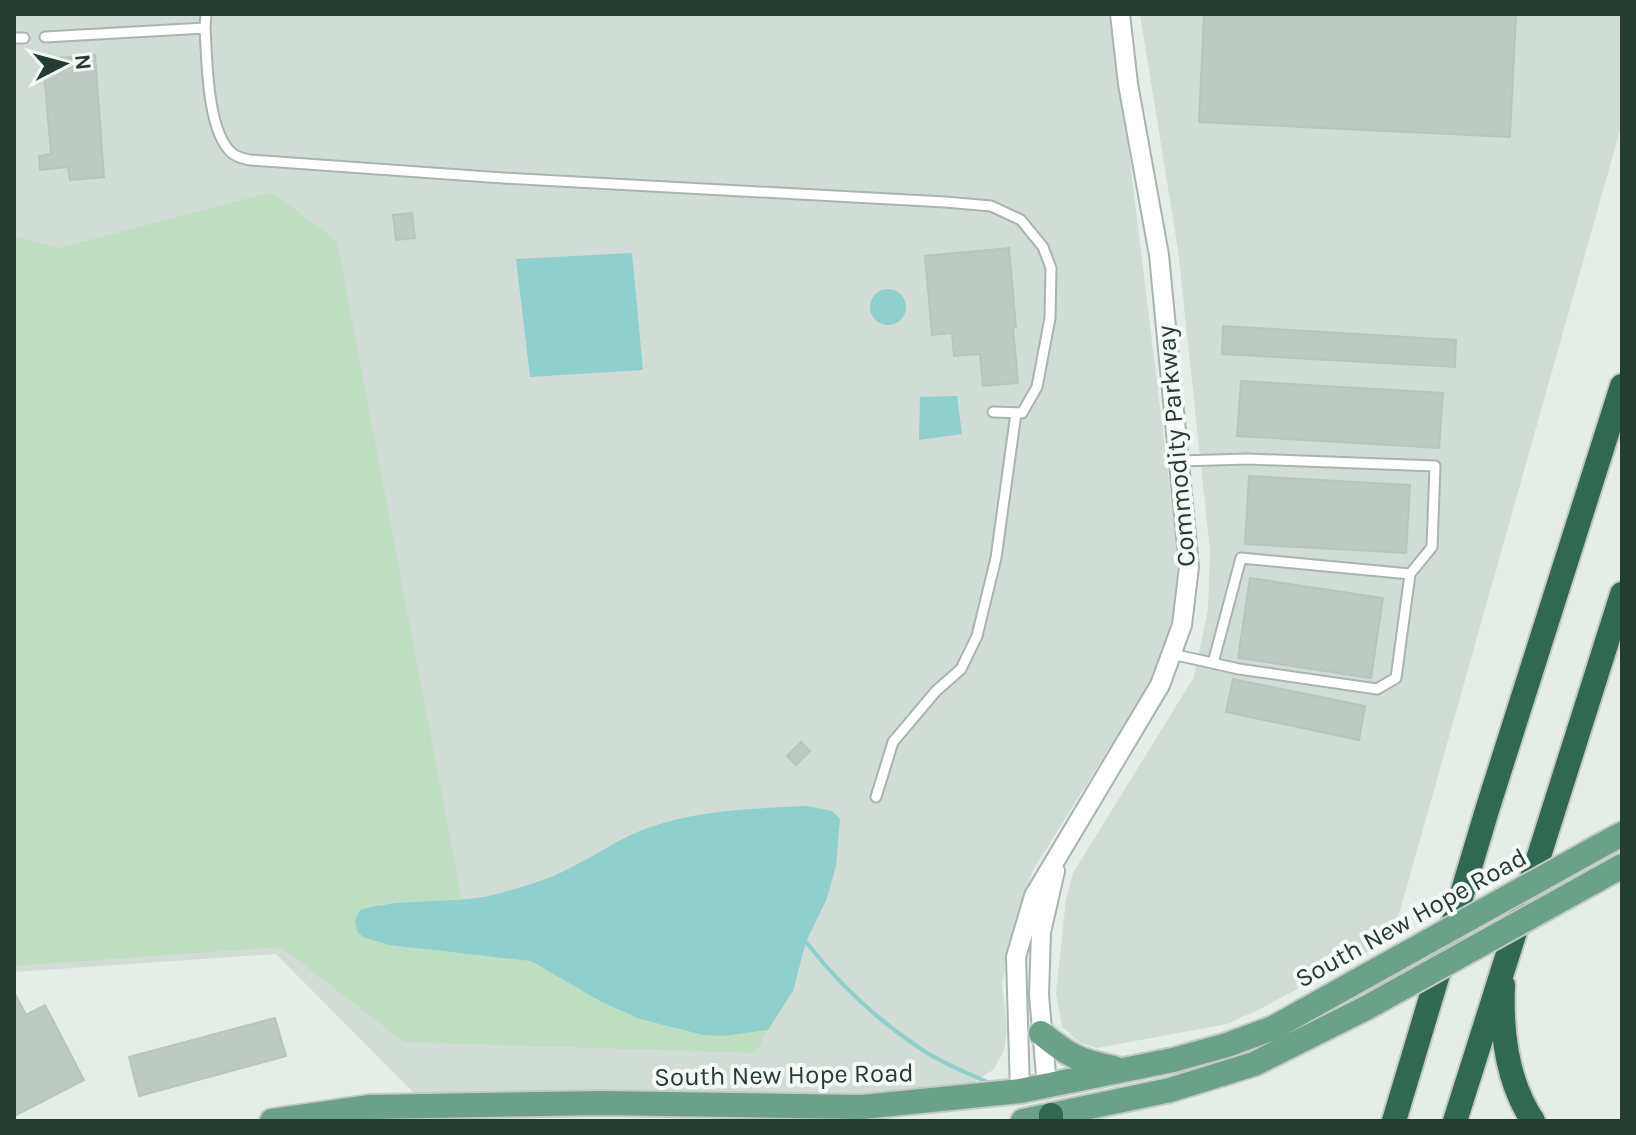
<svg xmlns="http://www.w3.org/2000/svg" width="1636" height="1135" viewBox="0 0 1636 1135" font-family="Karla,sans-serif">
<style>
.built{fill:#d2dcd6}
.green{fill:#beddc1}
.water{fill:#8fcfcd}
.lines{fill:none;stroke-linecap:round;stroke-linejoin:round}
.stream{stroke:#8fcfcd;stroke-width:4}
.building{fill:#bccac2;stroke:#b6c6bd;stroke-width:2}
.service-casing{stroke:#a7b5ad;stroke-width:13}
.minor-casing{stroke:#a7b5ad;stroke-width:22}
.primary-casing{stroke:#c2c9c6;stroke-width:28}
.motorway-casing{stroke:#c2c9c6;stroke-width:28}
.service{stroke:#fff;stroke-width:9}
.minor{stroke:#fff;stroke-width:18}
.primary{stroke:#6ba089;stroke-width:24}
.motorway{stroke:#316853;stroke-width:24}
.primary-bridge-casing{stroke:#c2c9c6;stroke-width:28;stroke-linecap:butt}
.primary-bridge{stroke:#6ba089;stroke-width:24}
.labels{text-anchor:middle;dominant-baseline:central;stroke-width:8;stroke-linejoin:round;paint-order:stroke}
.street-label{font-size:26px;fill:#243d32;stroke:#f4f9f6}
</style>
<rect width="100%" height="100%" fill="#e4ede7"/>
<path class="built" d="M14 14H1112L1179 563 1173 614 1160 662 1137 704 1033 870 1011 939 1002 985 1007 1029 1004 1051 993 1070 974 1082 951 1091 899 1094 416 1095 276 954 14 972Z
M1140 14H1622V123L1392 939 1256 1011 1227 1024 1097 1048 1078 1042 1062 1026 1056 993 1066 900 1073 873 1194 677 1208 609 1210 550 1178 250Z"/>
<path class="green" d="M272 192 337 241 462 901 380 904 389 945 531 961 600 1001 640 1019 703 1035 723 1036 768 1030 755 1053 404 1042 281 947 14 966V236L59 248Z"/>
<path class="water" d="M632 253 643 370 530 377 516 259Z
M870 307a18 18 0 1 1 36 0a18 18 0 1 1-36 0Z
M957 396 962 434 919 440 920 397Z
M807 806 832 811 840 819 836 866 827 898 806 942 793 991 768 1030 723 1036 703 1035 640 1019 600 1001 531 961 389 945 363 937 357 931 355 921 360 910C403 897 449 905 493 895 512 890 533 884 551 877 580 865 605 847 633 834 687 810 748 809 807 806Z"/>
<g class="lines">
<path class="stream" d="M806 942C838 983 877 1020 921 1049 941 1063 966 1072 989 1083"/>
</g>
<path class="building" d="M1204 14H1516L1510 137 1199 122Z
M95 55 104 177 70 180 68 167 40 170 39 156 51 154 43 59Z
M412 213 415 238 396 240 393 215Z
M1009 248 1016 327H1013L1018 383 983 386 980 354 954 356 952 333 932 335 925 256Z
M1223 326 1456 340 1455 367 1222 354Z
M1241 381 1443 393 1439 448 1237 436Z
M1249 476 1410 485 1406 553 1245 544Z
M1250 578 1383 598 1371 678 1238 658Z
M1233 679 1365 706 1359 740 1226 712Z
M801 742 810 751 796 765 787 756Z
M14 992 26 1015 45 1005 84 1080 14 1116Z
M275 1018 286 1056 139 1096 129 1057Z"/>
<g class="lines">
<defs>
<path id="service" d="M205 28C207 60 207 132 232 153 236 157 245 159 250 160L503 178 945 202 991 206 1021 220 1043 247 1051 268 1050 318 1037 387 1022 413 993 412
M45 37 205 28 206 14
M14 38H24
M1172 654 1239 669 1377 689 1396 678 1410 574 1432 547 1435 466 1248 459 1179 461
M1213 663 1241 558 1410 574
M876 797 893 742 936 691 961 669 977 636 996 558 1016 413"/>
<path id="minor" d="M1047 1086 1039 995 1041 932 1055 871
M1020 1091 1016 957 1034 896 1160 685 1182 625 1189 567 1159 255 1128 84 1120 14"/>
<path id="primary" d="M1598 847 1622 834
M1595 881 1622 866
M1041 1033C1069 1056 1079 1061 1114 1068
M272 1121 370 1107 602 1103 862 1107 1020 1091 1173 1060 1227 1045 1273 1028 1366 976
M1023 1121 1170 1090 1254 1064 1366 1008"/>
<path id="motorway" d="M1503 985C1501 1031 1507 1082 1533 1121
M1051 1115V1121
M1394 1121 1488 807 1622 386
M1455 1121 1622 594"/>
</defs>
<use href="#service" class="service-casing"/>
<use href="#minor" class="minor-casing"/>
<use href="#primary" class="primary-casing"/>
<use href="#motorway" class="motorway-casing"/>
<use href="#service" class="service"/>
<use href="#minor" class="minor"/>
<use href="#primary" class="primary"/>
<use href="#motorway" class="motorway"/>
<defs>
<path id="primary-bridge" d="M1366 976 1598 847
M1366 1008 1595 881"/>
</defs>
<use href="#primary-bridge" class="primary-bridge-casing"/>
<use href="#primary-bridge" class="primary-bridge"/>
</g>
<g class="labels">
<g class="street-label">
<text transform="translate(1176 446) rotate(-95)">Commodity Parkway</text>
<text transform="translate(1411 918) rotate(-29)">South New Hope Road</text>
<text transform="translate(784 1075) rotate(-1)">South New Hope Road</text>
</g>
</g>
<rect width="1636" height="1135" fill="none" stroke="#243d32" stroke-width="32"/>
<g transform="translate(64 64) rotate(84)" stroke="#f4f9f6" stroke-width="6" paint-order="stroke">
<path d="M0-6L14 30L0 20L-14 30Z" fill="#243d32"/>
<text y="-12" font-size="22" font-weight="bold" text-anchor="middle" fill="#243d32">N</text>
</g>
</svg>
